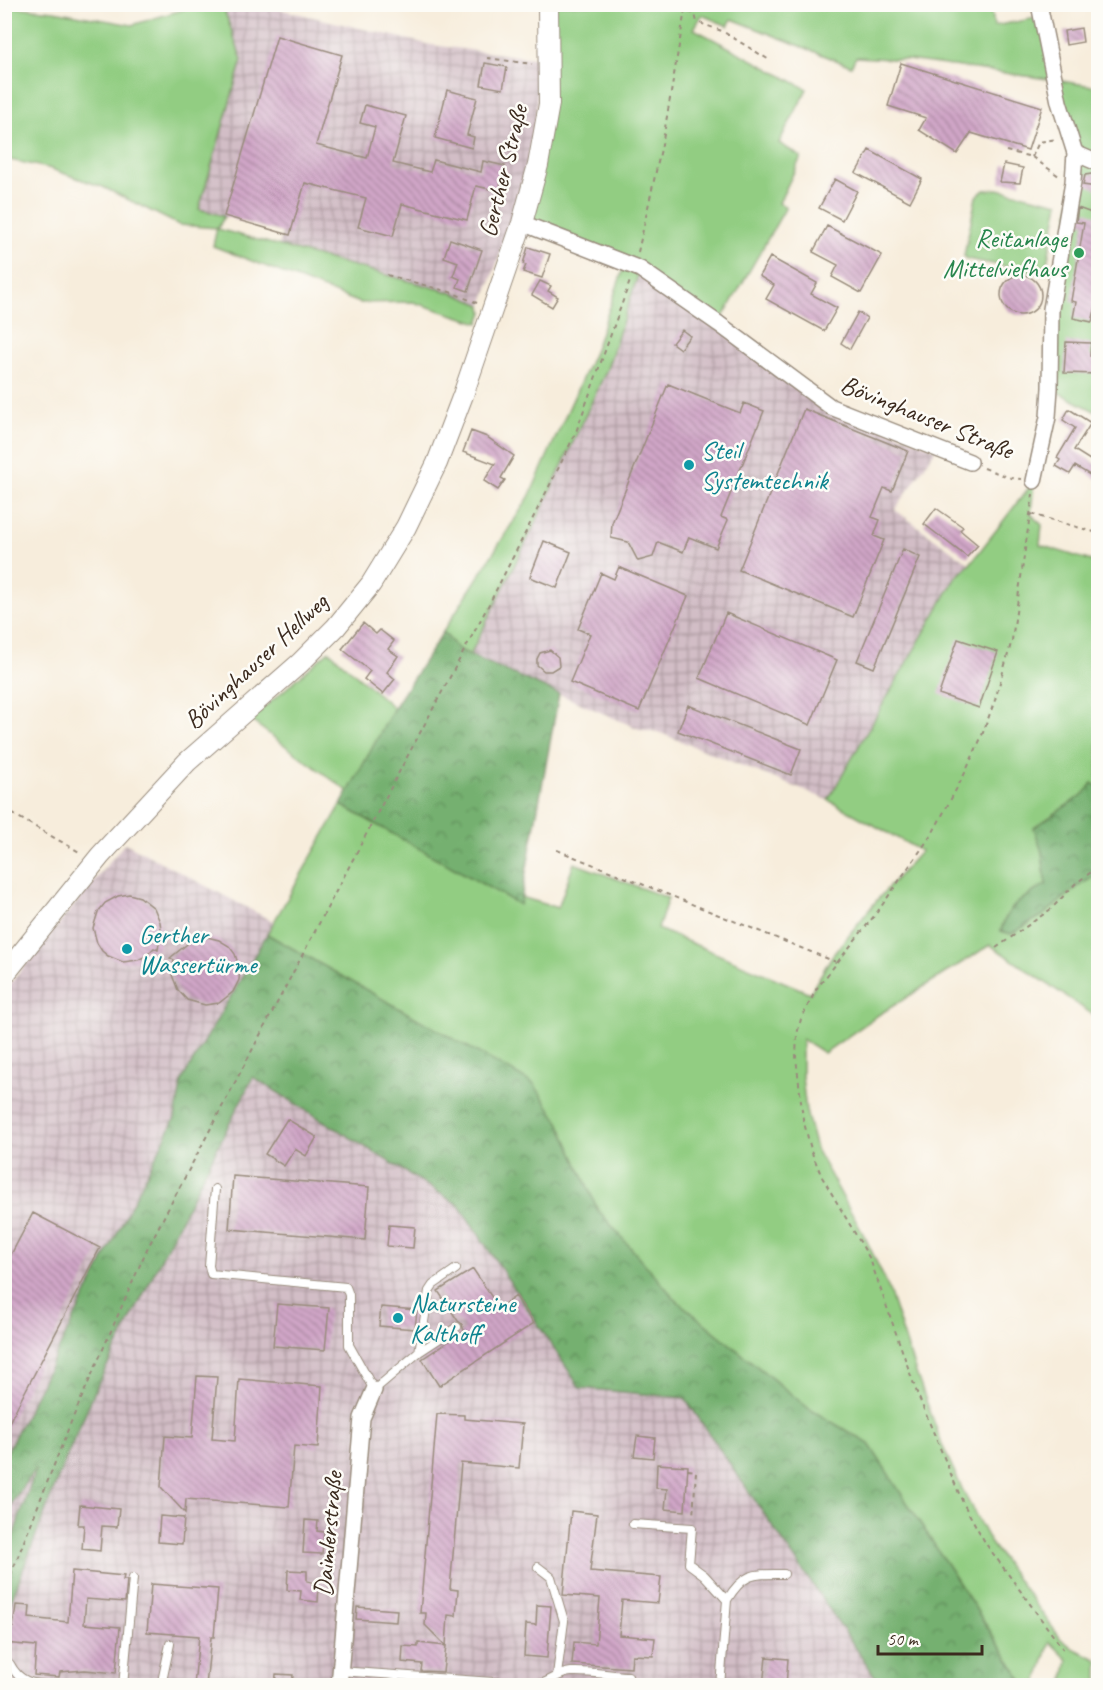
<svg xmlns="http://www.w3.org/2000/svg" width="1103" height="1690" viewBox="0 0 1103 1690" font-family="Caveat,sans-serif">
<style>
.industrial{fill:url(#industrial-grid)}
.green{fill:#92cd82;stroke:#667c50;stroke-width:1.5}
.forest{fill:url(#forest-crowns);stroke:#586d47;stroke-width:1.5}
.building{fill:url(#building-back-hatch)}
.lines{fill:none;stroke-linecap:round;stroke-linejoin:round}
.service-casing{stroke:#998c7d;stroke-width:10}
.minor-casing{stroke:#998c7d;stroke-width:18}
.tertiary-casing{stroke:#998c7d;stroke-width:22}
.path{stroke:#998c7d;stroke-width:2;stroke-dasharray:4.5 4.5;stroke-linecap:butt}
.service{stroke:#fff;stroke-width:8}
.minor{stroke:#fff;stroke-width:15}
.tertiary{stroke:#fff;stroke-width:20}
.leisure-dot{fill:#2e9e5b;stroke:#fdfcf7;stroke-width:2}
.culture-dot{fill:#0f9aa8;stroke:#fdfcf7;stroke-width:2}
.labels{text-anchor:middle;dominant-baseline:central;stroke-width:5;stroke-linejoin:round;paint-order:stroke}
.street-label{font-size:26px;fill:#3b2a1e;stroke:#fdfcf7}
.leisure-label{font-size:26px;fill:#27864d;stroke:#fdfcf7;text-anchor:end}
.culture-label{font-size:26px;fill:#0d838f;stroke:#fdfcf7;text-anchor:start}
</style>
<defs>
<pattern id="industrial-grid" width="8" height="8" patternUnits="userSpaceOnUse" patternTransform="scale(1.5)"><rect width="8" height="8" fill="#d2bdc6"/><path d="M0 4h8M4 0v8" fill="none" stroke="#ac9aa0"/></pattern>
<pattern id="forest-crowns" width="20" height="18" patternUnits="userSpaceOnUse" patternTransform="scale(1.5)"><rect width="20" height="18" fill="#75b070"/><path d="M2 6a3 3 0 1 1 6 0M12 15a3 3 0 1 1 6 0" fill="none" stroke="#618f5b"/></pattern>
<pattern id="building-back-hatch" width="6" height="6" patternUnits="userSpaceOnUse" patternTransform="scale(1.5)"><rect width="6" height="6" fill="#d0a6c7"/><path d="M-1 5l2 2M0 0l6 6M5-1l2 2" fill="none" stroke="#aa87a1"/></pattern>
</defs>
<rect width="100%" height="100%" fill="#fdfcf7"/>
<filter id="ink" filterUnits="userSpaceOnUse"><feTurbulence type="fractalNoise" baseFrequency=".0167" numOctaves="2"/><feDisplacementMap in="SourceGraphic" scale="12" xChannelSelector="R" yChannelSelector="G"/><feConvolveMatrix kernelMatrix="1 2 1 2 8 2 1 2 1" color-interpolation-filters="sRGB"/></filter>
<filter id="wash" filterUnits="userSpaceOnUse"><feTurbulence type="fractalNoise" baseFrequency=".008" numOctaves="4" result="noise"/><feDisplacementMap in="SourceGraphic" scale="24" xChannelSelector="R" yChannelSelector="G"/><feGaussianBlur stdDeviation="1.35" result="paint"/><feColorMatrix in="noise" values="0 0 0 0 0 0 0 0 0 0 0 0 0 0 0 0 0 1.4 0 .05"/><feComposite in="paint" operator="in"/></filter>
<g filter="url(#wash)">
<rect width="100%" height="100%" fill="#f7eddc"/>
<path class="industrial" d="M225 5H262L431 45 540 59 536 114 528 162 510 226 482 305 453 293 279 246 282 233 199 209 242 60 225 12Z
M640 269 831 407 936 449 895 510 970 564 956 577 828 800 658 732 639 729 470 655 536 522 607 369Z
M125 843 274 922 182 1080 175 1118 5 1456V990Z
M253 1077 459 1205 580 1388 685 1398 881 1685 5 1686V1513L37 1465 97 1386Z"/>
<path class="green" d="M991 4 994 26 1042 17 1055 80 1098 87V413L1050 388 1049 367 1073 182 1055 80 908 60 856 57 851 66 732 19 728 26 702 15 694 29 807 89 779 143 801 157 779 203 786 207 719 324 640 269 607 369 536 522 470 655 458 649 443 632 529 497 594 352 624 267 532 224 530 201 552 5Z
M198 5H225V12L242 60 199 209 224 216 218 229 453 293 482 305 483 312 479 323 413 302 360 303 213 246 217 228 179 225 103 187 48 168 5 159V6L54 11 132 25Z
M998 189 1059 203 1045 274 967 259 964 256 976 197 984 190Z
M1034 481 1031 514 1042 525 1040 545 1098 563V787L1092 783 1085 793 1035 827 1042 852 1046 884C1025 898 1007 904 1001 931L1011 934 1042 916 1080 885 1098 874V1018L990 945 880 1014 824 1053 802 1039V1077L806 1111 816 1149 866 1239 888 1287 915 1370 943 1447 965 1495 990 1542 1061 1639 1073 1648 1098 1660V1685L1065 1686 1063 1684 1068 1660 1050 1642 1036 1685H1025L869 1444 808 1408 676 1300 597 1210 559 1122 267 934 341 805 519 904 521 897 558 908 574 863 668 898 658 929 810 993 832 956 877 900 921 851 828 800 956 577 970 564Z
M329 651 394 708 349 792 250 720Z"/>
<path class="forest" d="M443 632 458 649 470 655 559 694 520 905 341 805 394 708Z
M1092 783 1098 787V874L1080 885 1042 916 1011 934 1001 931C1008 904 1024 899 1046 884L1042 852 1034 828 1085 793Z
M267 934 534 1084 559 1122 598 1210 676 1300 808 1408 869 1444 1025 1685H881L685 1398 580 1388 459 1205 253 1077 97 1386 63 1465 5 1617V1561L36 1468 5 1513V1456L175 1118 182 1080Z"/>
<g id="blocks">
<path class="building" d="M1081 28 1083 42 1066 45 1064 31Z
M277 36 342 55 316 145 367 158 375 127 360 123 365 105 406 116 393 163 430 172 434 160 481 172 483 161 505 166 499 191 476 186 467 220 402 204 393 236 358 227 366 198 305 183 290 235 224 216Z
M485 63 507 67 503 89 481 85Z
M901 63 1042 107 1028 150 971 133 957 154 919 130 926 118 888 106Z
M447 90 477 98 467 135 474 137 472 148 435 138Z
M869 150 922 179 910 202 856 173Z
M1004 164 1023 168 1020 183 1000 182Z
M1098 173V190L1090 186 1083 185 1085 175Z
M835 179 857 191 842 220 819 208Z
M1078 208 1097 215 1095 225 1098 226V299L1092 322 1073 318 1076 302 1071 301 1084 223 1076 222Z
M827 226 882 255 861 293 832 277 838 265 813 252Z
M450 239 482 250 468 291 457 287 460 279 453 276 458 262 444 257Z
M528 247 550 254 542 278 523 272 526 265 523 264Z
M770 257 817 283 811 294 837 308 824 331 766 299 774 285 759 276Z
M1001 295a20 20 0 1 1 40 0a20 20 0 1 1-40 0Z
M540 281 551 286 548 291 558 297 552 307 532 295Z
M858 312 867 318 850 349 841 343Z
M682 330 690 336 680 349 672 343Z
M1066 342 1091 343 1090 356 1098 357V374L1064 373Z
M668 384 740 413 744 403 764 411 721 517 728 520 716 548 689 537 683 552 658 542 653 557 638 561 628 542 611 538 612 523Z
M804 409 908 451 892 491 884 488 872 517 880 520 874 536 884 540 853 617 739 570Z
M1069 409 1091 423 1074 450 1098 465V480L1075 466 1070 474 1056 466 1060 460 1057 458 1075 428 1063 420Z
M471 431 487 437 514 456 501 478 505 480 498 490 484 481 495 464 463 452Z
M936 508 963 527 960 530 978 545 967 557 924 524Z
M544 541 571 552 557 588 530 577Z
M903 549 920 557 874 668 857 661Z
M619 567 688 596 639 711 570 682 590 634 578 629 601 573 614 579Z
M726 613 837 660 810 725 699 678Z
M363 623 376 634 380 630 394 641 388 649 398 656 387 672 395 679 383 694 364 679 370 671 342 649Z
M958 639 998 652 979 708 939 694Z
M550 650 558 657 559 666 551 671H544L537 665V659L540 653Z
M688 705 801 749 791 775 678 731Z
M129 894 140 897 154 908 160 922 161 929 158 950 154 948 146 956 138 960 123 962 108 956 102 951 97 943 93 928 98 912 105 903 118 896Z
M207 937 219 940 229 946 235 954 240 970 239 980 233 992 219 1003 205 1005 187 1000 178 990 172 975 174 960 170 958 191 941Z
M287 1119 317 1137 306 1156 295 1149 284 1166 265 1154Z
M233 1176 369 1187 365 1240 229 1229Z
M33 1213 100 1248 4 1432V1268Z
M389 1225 415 1227 413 1248 387 1246Z
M473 1269 499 1308 516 1296 534 1323 439 1386 422 1359 464 1331 462 1324 458 1321 438 1291Z
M277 1304 329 1308 325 1350 273 1346Z
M381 1307 417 1310 415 1329 379 1326Z
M197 1376 217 1377 212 1439 235 1441 239 1379 322 1386 318 1448 294 1446 289 1507 186 1499 185 1513 161 1487 165 1436 192 1438Z
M437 1414 464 1415V1419L523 1424 519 1468 461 1463 450 1589 458 1590 456 1616 448 1615 446 1646 425 1625 426 1613H420Z
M637 1436 655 1438 653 1458 634 1456Z
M657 1464 688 1466 685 1511 665 1509 667 1489 656 1488Z
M80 1505 119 1509 117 1527 102 1526 100 1551 82 1549 84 1525H78Z
M571 1511 597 1514 590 1571 661 1577 658 1603 622 1600 619 1635 655 1638 653 1656 632 1655 631 1668 572 1664 574 1642 596 1644 600 1598 563 1595Z
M160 1516 184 1518 182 1544 158 1542Z
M305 1520 318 1521 317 1531 324 1532 322 1554 303 1553Z
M288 1570 307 1571V1581L312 1582V1585H319L318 1602 300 1600 301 1591 287 1590Z
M72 1571 124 1576 123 1580H127L125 1602 86 1599 84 1624 120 1627 116 1673 85 1670 60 1672 59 1677 34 1675 36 1646 4 1643V1625L13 1627 16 1605 30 1606 29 1618 68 1622Z
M151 1584 218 1589 214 1637H211L206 1686H194L199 1636 147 1632Z
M537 1605 551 1606 547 1658 524 1656 526 1624 536 1625Z
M357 1607 397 1610 396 1622 356 1619Z
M418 1643 446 1646 443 1672 421 1671 422 1664 402 1662 403 1646 418 1647Z
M766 1657 788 1659 786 1686H763Z
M276 1674 293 1675 292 1686H275Z"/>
</g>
</g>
<g filter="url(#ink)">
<use href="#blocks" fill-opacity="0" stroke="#998c7d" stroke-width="1.5"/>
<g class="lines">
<defs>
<path id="service" d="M215 1189 209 1266 211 1274 346 1287 349 1295V1345L374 1390 419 1352 429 1291 433 1285 456 1269
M419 1352 457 1327
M633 1524 692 1528 689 1564 704 1575 727 1600 720 1686
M538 1567 551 1577 564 1621 557 1675
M727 1600C744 1572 754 1574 784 1574
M10 1664C20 1684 35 1684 56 1686
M340 1671 535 1685C548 1684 557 1673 571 1672 589 1671 610 1675 628 1676
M123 1686 133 1578
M161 1686 170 1644"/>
<path id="minor" d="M1075 153 1098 163
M522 223 640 269 719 324 831 407 970 462
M1034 481 1048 417 1050 388 1051 309 1073 182 1075 153 1059 102 1039 4
M339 1686 362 1418 374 1390"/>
<path id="tertiary" d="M4 975 100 856 187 762 300 663 336 627 371 584 406 527 437 463 463 395 522 223 538 165 549 104 548 4"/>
</defs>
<use href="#service" class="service-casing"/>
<use href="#minor" class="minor-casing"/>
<use href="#tertiary" class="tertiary-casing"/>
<path class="path" d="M663 4 695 14 697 22 722 31 771 61
M487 58 532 64
M1006 151 1032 157 1059 176
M1032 157 1039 142 1056 139
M638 252 663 140 686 4
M387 275 453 293 477 303
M984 468 1011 478 1021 479
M1033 494 1012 640 995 700 981 738 964 775 932 834 878 911 817 988 801 1019 797 1034 796 1057 803 1119 812 1153 822 1177 870 1259 917 1393 963 1503 986 1544 1063 1649
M1031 514 1098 533
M1098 772V774
M4 809 81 853
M557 850 836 962
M996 948 1051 909 1075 884 1098 867
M688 1470 696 1471 693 1517
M4 1592 71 1422 147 1249 406 759 487 608 559 467 576 432 630 281"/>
<use href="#service" class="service"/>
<use href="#minor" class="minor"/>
<use href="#tertiary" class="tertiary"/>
</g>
</g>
<circle class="leisure-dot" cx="1079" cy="253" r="6"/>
<g class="culture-dot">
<circle cx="689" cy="465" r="6"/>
<circle cx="127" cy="949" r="6"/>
<circle cx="398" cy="1318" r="6"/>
</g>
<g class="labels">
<g class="street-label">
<text transform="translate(503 171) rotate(-76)">Gerther Straße</text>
<text transform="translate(927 417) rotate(22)">Bövinghauser Straße</text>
<text transform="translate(256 661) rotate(-43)">Bövinghauser Hellweg</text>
<text transform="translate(328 1534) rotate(-85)">Daimlerstraße</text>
</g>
<g class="leisure-label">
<text x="1067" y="238">Reitanlage<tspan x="1067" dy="30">Mittelviefhaus</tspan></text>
</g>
<g class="culture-label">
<text x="701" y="450">Steil<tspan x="701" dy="30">Systemtechnik</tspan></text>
<text x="139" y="934">Gerther<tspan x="139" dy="30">Wassertürme</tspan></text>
<text x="410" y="1303">Natursteine<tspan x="410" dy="30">Kalthoff</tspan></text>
</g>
</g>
<rect width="1103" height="1690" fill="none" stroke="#fdfcf7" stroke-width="24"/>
<path d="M878 1645v9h104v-9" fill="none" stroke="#3b2a1e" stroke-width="3"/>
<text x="887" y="1645" font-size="18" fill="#3b2a1e" stroke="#fdfcf7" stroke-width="4.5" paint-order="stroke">50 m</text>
</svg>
